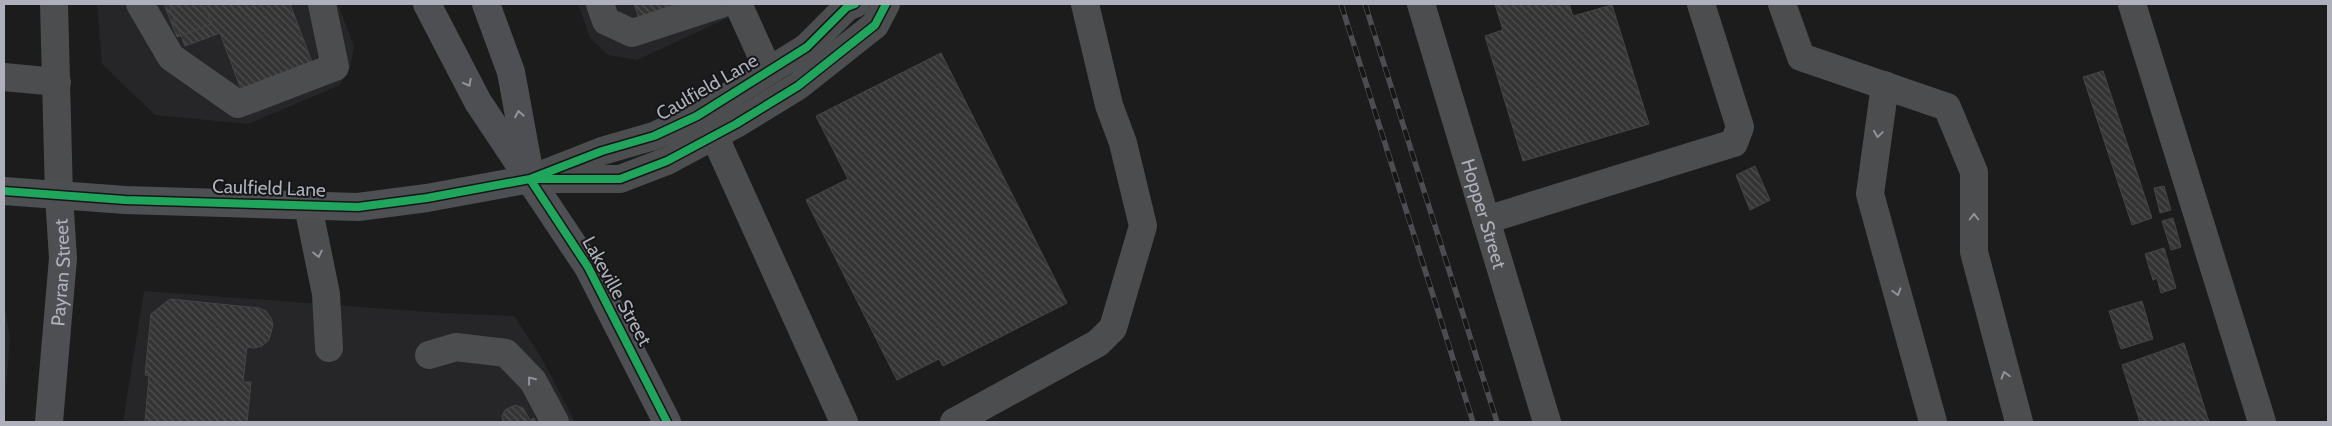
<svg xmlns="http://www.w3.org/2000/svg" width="2332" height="426" viewBox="0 0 2332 426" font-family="Cabin,sans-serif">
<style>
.built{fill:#262628}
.building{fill:url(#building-back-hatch);stroke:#444548}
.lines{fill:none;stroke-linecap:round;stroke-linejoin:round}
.minor{stroke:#4c4d4f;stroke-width:28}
.major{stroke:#4e4f52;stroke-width:28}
.rail-casing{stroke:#4c4d50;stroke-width:5.5}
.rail{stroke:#161618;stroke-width:4;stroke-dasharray:11;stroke-linecap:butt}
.cycleway-casing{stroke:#161618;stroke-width:11}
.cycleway{stroke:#20a55d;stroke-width:8}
.oneway{stroke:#91949c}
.oneway2{stroke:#91939b}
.labels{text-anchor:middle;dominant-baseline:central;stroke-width:4;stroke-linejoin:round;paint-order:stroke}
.street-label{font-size:19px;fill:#aeb1bb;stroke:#161618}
</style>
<defs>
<pattern id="building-back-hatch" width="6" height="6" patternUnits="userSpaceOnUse" patternTransform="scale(1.25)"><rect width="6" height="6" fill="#343434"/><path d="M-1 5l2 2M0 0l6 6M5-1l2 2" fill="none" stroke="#4f4f4f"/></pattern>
</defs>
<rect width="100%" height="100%" fill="#1c1c1c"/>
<path class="built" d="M97 4H338L354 46 350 68 340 85 248 124 155 115 102 64Z
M578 4H758L637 60 608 55 590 38Z
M144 291 442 313 514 316 540 355 575 422H123Z
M4 301 10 339 4 415Z"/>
<path class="building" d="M164 4H204L212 24 177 37Z
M182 4H290L313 65 242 92 220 33 185 46 170 9Z
M634 4H694L639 18Z
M1495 4H1569L1573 16 1612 5 1649 124 1523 161 1485 36 1503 30Z
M941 53 1067 303 943 366 939 359 897 380 806 200 848 179 816 116Z
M2103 71 2152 218 2132 225 2083 77Z
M1755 166 1770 200 1750 210 1736 175Z
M2164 186 2171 210 2160 213 2154 188Z
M2173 218 2181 247 2171 250 2162 221Z
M2164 248 2176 288 2161 293 2157 278 2153 280 2145 254Z
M170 299 259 308 266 311 271 318 273 325 269 340 262 346 254 348 247 347 243 382H251L247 422H145L149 376 145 375 151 314Z
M2142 301 2153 339 2121 349 2109 311Z
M2184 343 2209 422H2140L2122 365Z
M515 405 523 408 530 420 534 418 536 422H503L502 416 505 410Z"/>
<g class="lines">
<g class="minor">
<path d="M54 4 59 196"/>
<path d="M140 4 171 57 238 104 335 67 322 4"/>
<path d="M600 4 606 21 632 33 721 4"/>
<path d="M738 4 768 70"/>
<path id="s1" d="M1421 4 1547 422"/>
<path d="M1782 4 1801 57 1947 107 1974 172V252L2019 422"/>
<path d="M2132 4 2262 422"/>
<path d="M4 77 57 82"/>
<path d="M1885 85 1870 194 1933 422"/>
<path d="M714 135 844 422"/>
<path d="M541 175 602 151 654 136 697 116 807 47 847 7 855 4"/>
<path d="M530 179H620L667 161 736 124 798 86 875 25 886 4"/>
<path d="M308 206 326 294 329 348"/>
<path d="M1486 220 1734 143 1740 127 1701 4"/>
<path d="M429 355 456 347 506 353 533 381 555 422"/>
<path d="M954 422 1098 343 1113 328 1143 226 1123 143 1109 105 1085 4"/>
</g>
<g class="major">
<path d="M427 4 478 102 588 267 667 422"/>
<path d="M486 4 511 72 529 170"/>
<path d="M4 191 125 200 358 207 427 198 530 179"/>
<path id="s2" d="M49 422 63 258 59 196"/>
</g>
<defs>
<path id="rail" d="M1341 4 1473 422
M1365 4 1497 422"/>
</defs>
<use href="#rail" class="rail-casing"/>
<use href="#rail" class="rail"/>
<defs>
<path id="cycleway" d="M530 179 588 267 667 422
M538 179H620L667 161 736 124 798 86 875 25 886 4
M4 191 125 200 358 207 427 198 530 179 602 151 654 136 697 116 807 47 847 7 855 4"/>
</defs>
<use href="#cycleway" class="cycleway-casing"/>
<use href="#cycleway" class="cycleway"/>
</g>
<defs><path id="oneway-chevron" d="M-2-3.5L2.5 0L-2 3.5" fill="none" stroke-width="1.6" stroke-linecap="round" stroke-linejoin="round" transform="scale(1.25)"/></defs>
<g class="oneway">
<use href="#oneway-chevron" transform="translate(468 83) rotate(62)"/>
<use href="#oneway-chevron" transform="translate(519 114) rotate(-100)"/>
</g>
<g class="oneway2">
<use href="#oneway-chevron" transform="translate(1878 134) rotate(98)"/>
<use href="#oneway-chevron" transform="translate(1974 217) rotate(-90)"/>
<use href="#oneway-chevron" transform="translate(318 254) rotate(78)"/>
<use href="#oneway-chevron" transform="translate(1897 292) rotate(74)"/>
<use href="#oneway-chevron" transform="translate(2005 375) rotate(-106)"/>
<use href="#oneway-chevron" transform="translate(531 380) rotate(-128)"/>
</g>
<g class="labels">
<g class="street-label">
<text transform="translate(707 87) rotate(-30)">Caulfield Lane</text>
<text transform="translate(269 188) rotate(2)">Caulfield Lane</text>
<text stroke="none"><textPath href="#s1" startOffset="219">Hopper Street</textPath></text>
<text stroke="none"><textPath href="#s2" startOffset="150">Payran Street</textPath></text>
<text transform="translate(617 291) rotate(61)">Lakeville Street</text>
</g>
</g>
<rect width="2332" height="426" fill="none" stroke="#aeb1bb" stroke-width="10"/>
</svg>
